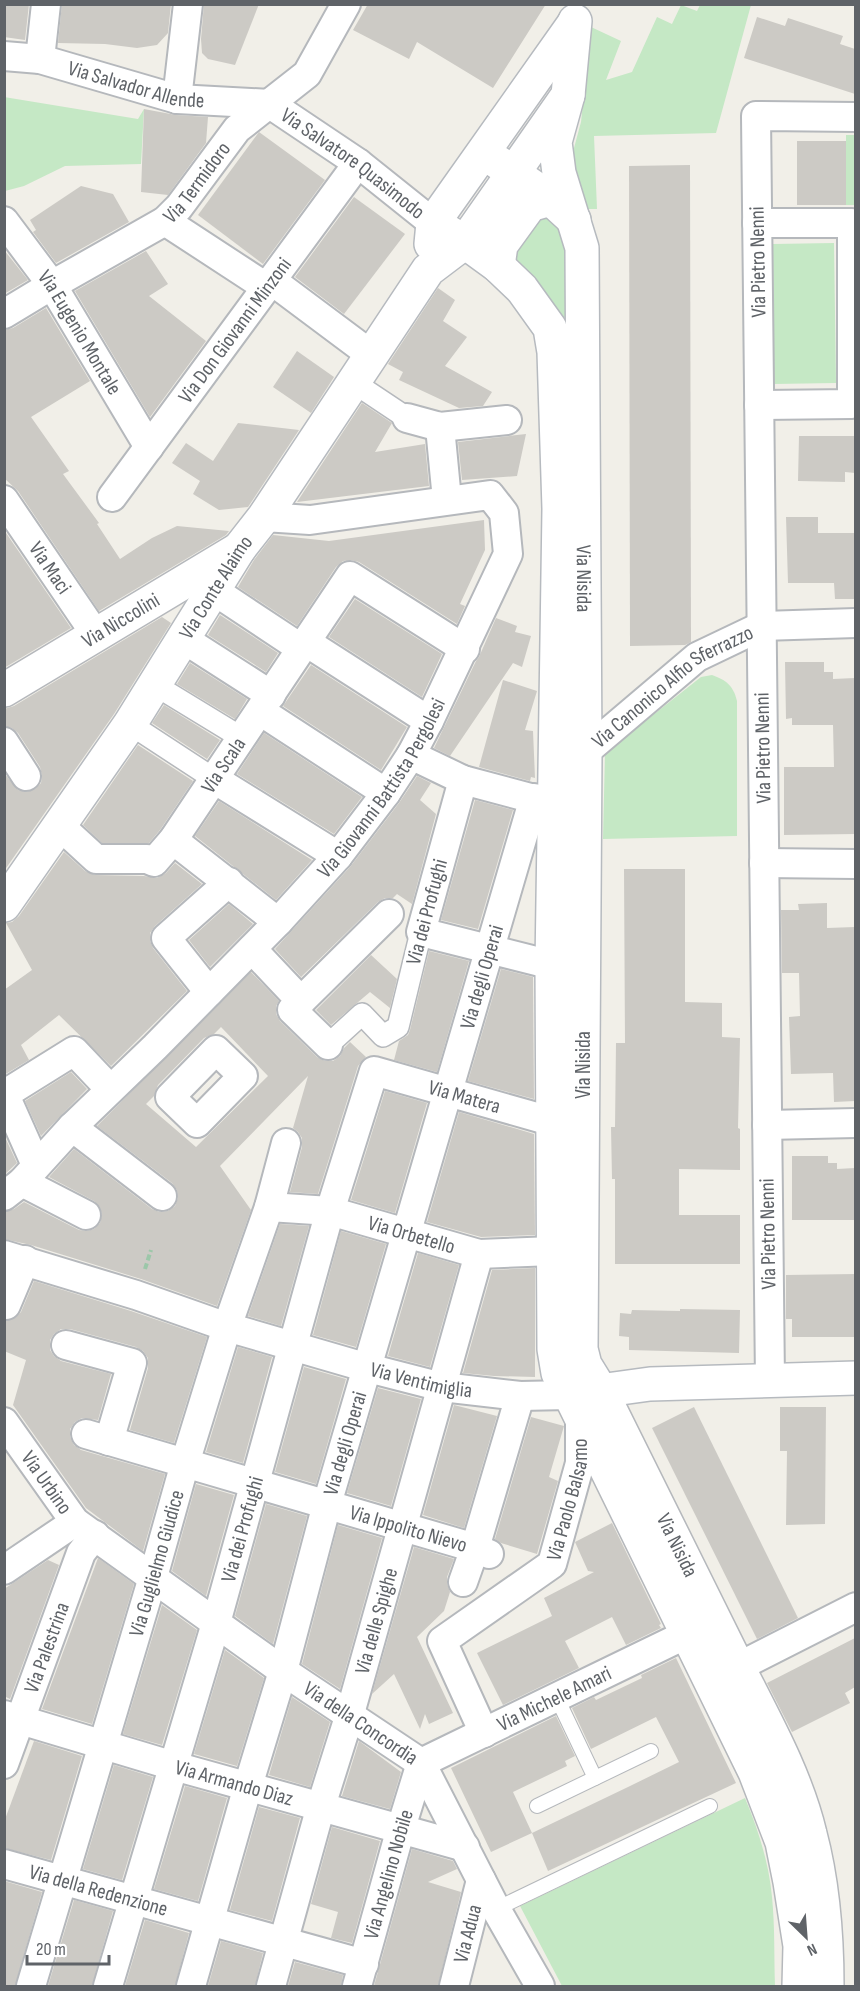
<svg xmlns="http://www.w3.org/2000/svg" width="860" height="1991" viewBox="0 0 860 1991" font-family="'Sofia Sans Condensed',sans-serif">
<style>
.green{fill:#c5e8c5}
.building{fill:#cccac5;fill-rule:evenodd}
.lines{fill:none;stroke-linecap:round;stroke-linejoin:round}
.service-casing{stroke:#b5b8bc;stroke-width:16}
.pedestrian-casing{stroke:#b5b8bc;stroke-width:24}
.minor-casing{stroke:#b5b8bc;stroke-width:32}
.tertiary-casing{stroke:#b5b8bc;stroke-width:36}
.secondary-casing{stroke:#b6babf;stroke-width:36}
.path{stroke:#9cc7a9;stroke-width:4;stroke-dasharray:6 3;stroke-linecap:butt}
.service{stroke:#fff;stroke-width:14}
.pedestrian{stroke:#fff;stroke-width:21}
.minor{stroke:#fff;stroke-width:28}
.tertiary{stroke:#fff;stroke-width:33}
.secondary{stroke:#fff;stroke-width:33}
.labels{text-anchor:middle;dominant-baseline:central;stroke-width:6;stroke-linejoin:round;paint-order:stroke}
.street-label{font-size:21px;fill:#5f6368;stroke:#fff}
</style>
<rect width="100%" height="100%" fill="#f1efe8"/>
<g class="green">
<path d="M681 5 697 11 700 5H751L716 133 594 136 597 209H588L575 181 573 166 574 148 581 122 591 27 621 41 606 80 632 72 657 17 672 24Z"/>
<path d="M4 97 138 119 144 109 141 164 65 166 24 186 5 191Z"/>
<rect x="846" y="135" width="9" height="70"/>
<path d="M539 214 558 222 565 239 568 317 559 318 515 260 511 252Z"/>
<path d="M834 243 836 383 774 384 773 244Z"/>
<path d="M712 675C726 680 733 685 737 701V836L603 839 605 753 701 677Z"/>
<path d="M745 1798C758 1829 769 1863 772 1897 775 1927 774 1957 775 1986H562L520 1906Z"/>
</g>
<g class="building">
<path d="M4 4H29L25 40 4 37Z"/>
<path d="M62 4H171L168 33 157 45 137 48 105 44 58 43Z"/>
<path d="M204 4H259L235 65 208 59 202 53 201 39Z"/>
<path d="M368 4H546L493 88 417 42 409 59 353 30Z"/>
<path d="M757 17 785 26 788 18 843 36 840 44 855 49V94L744 58Z"/>
<path d="M144 109 176 115 208 117 206 143 168 195 141 192Z"/>
<path d="M259 132 325 180 263 264 198 215Z"/>
<rect x="797" y="141" width="49" height="64"/>
<path d="M690 165 691 642 685 645 630 646 629 166Z"/>
<path d="M81 186 113 194 129 222 56 263 33 232 36 230 30 220Z"/>
<path d="M354 197 405 234 344 314 295 277Z"/>
<path d="M4 250 28 280 4 294Z"/>
<path d="M146 251 168 284 149 296 206 341 150 417 75 291Z"/>
<path d="M438 288 455 300 443 321 467 337 445 366 492 392 483 406 459 408 399 380 403 372 388 364Z"/>
<path d="M46 308 90 381 31 417 69 471 63 474 99 523 97 524 120 559 152 538 177 526 229 531 226 535 99 611 18 491 4 478V330L13 328Z"/>
<path d="M297 351 334 377 311 413 273 387Z"/>
<path d="M362 403 392 423 375 452 425 444 429 486 297 502Z"/>
<path d="M238 423 299 430 248 507 219 510 193 494 200 481 172 463 186 443 213 461Z"/>
<path d="M526 434 517 476 462 480 458 442Z"/>
<path d="M799 436H855V473L845 472V482L798 481Z"/>
<path d="M786 517H818V533H855V599H835L834 583H788Z"/>
<path d="M484 520 485 550 460 604 465 606 457 624 359 562 351 560 343 561 336 567 297 626 238 587 254 560 273 535 329 541Z"/>
<path d="M4 530 71 628 4 668Z"/>
<path d="M355 599 442 654 422 697 329 637Z"/>
<path d="M220 615 278 653 266 672 208 635Z"/>
<path d="M162 617 171 623 114 714 4 871V773L18 790 26 792 35 789 41 783 42 776 40 767 18 733 12 728 4 726V709L14 706Z"/>
<path d="M496 618 517 626 515 632 531 636 522 667 513 663 450 756 434 748 476 661 479 657Z"/>
<path d="M785 662H824V672H833V679L855 678V834L784 835V767H834L833 725H792V718L786 719Z"/>
<path d="M190 663 247 699 235 719 177 684Z"/>
<path d="M311 665 407 727 381 770 283 706Z"/>
<path d="M503 680 537 691 525 730 533 731 535 778 531 777 530 781 479 767Z"/>
<path d="M164 705 220 740 207 759 152 723Z"/>
<path d="M264 733 362 797 334 834 237 774Z"/>
<path d="M138 745 193 781 160 830 149 843H102L83 825Z"/>
<path d="M417 776 431 783 420 800 436 814 412 904 397 894 393 898H385L378 902 301 977 275 949 350 867 399 803Z"/>
<path d="M475 800 513 810 478 929 441 920Z"/>
<path d="M219 801 312 860 276 900 195 836Z"/>
<path d="M64 852 85 871 95 875 144 876 157 878 166 873 175 863 202 884 155 926 150 933V941L153 948 187 991 111 1066 59 1015 21 1045 29 1060 4 1075V990L32 970 6 923 12 922 19 916Z"/>
<path d="M624 869H685V1002L722 1003V1037L740 1038 738 1128 740 1129V1170L679 1169V1215H740V1264H615V1179H612L611 1127H615L616 1043H625Z"/>
<path d="M827 903V928L855 927V1101L834 1102 833 1073 791 1074 789 1017 800 1016 799 973H782L781 910H799L798 904Z"/>
<path d="M229 904 253 924 210 967 189 940Z"/>
<path d="M429 951 469 961 437 1072 394 1060 399 1041 408 1035 410 1030Z"/>
<path d="M371 955 397 979 390 1008 370 992 331 1025 316 1010Z"/>
<path d="M501 969 533 977 534 1099 468 1081Z"/>
<path d="M251 972 279 1001 276 1006V1014L280 1021 317 1057 325 1061H333L340 1056 344 1048 350 1042 366 1057 358 1066 318 1194 290 1192 302 1147V1138L298 1132 293 1128 308 1076 220 1166 251 1210 217 1306 141 1279 31 1245 4 1239V1212L14 1209 24 1202 79 1230 87 1231 94 1229 100 1223 102 1214 99 1206 94 1201 49 1177 74 1149 152 1209 159 1212 168 1211 175 1206 178 1198 177 1190 172 1183 97 1126ZM221 1027 268 1076 196 1147 146 1104 154 1096 158 1085 204 1038 214 1034Z"/>
<path d="M71 1072 87 1089 41 1136 25 1101Z"/>
<path d="M385 1091 427 1103 395 1213 351 1200Z"/>
<path d="M459 1112 534 1134 535 1235 481 1237 427 1222Z"/>
<path d="M4 1135 17 1163 4 1175Z"/>
<path d="M792 1156H828V1163H837V1169L855 1168V1220H792Z"/>
<path d="M280 1224 309 1226 281 1326 248 1316Z"/>
<path d="M341 1231 386 1244 356 1347 313 1335Z"/>
<path d="M418 1253 459 1265 430 1367 388 1356Z"/>
<path d="M535 1268V1377L494 1376 463 1373 492 1270Z"/>
<path d="M855 1274V1337H792V1319H786V1275Z"/>
<path d="M34 1281 131 1311 207 1337 174 1443 130 1430 148 1368V1358L143 1351 136 1347 70 1329H61L54 1334 50 1340V1350L54 1356 61 1361 111 1374 98 1420 82 1418 75 1422 70 1429V1437L74 1445 81 1450 165 1474 143 1551 86 1508 13 1405 26 1360 4 1351V1321L15 1318 21 1312Z"/>
<path d="M680 1309 740 1310 739 1353 629 1350V1337L619 1336 620 1313 631 1314 632 1310 680 1311Z"/>
<path d="M238 1347 272 1357 243 1463 206 1452Z"/>
<path d="M304 1367 346 1379 316 1484 275 1472Z"/>
<path d="M378 1388 421 1399 391 1506 347 1493Z"/>
<path d="M454 1405 497 1416 464 1528 423 1515Z"/>
<path d="M694 1407 798 1618 757 1639 652 1428Z"/>
<path d="M780 1407H826L825 1524 786 1525 787 1451H780Z"/>
<path d="M531 1417 564 1426 549 1477 558 1481 537 1554 501 1543 495 1539Z"/>
<path d="M196 1484 234 1495 206 1596 172 1571Z"/>
<path d="M266 1504 307 1516 273 1644 235 1616Z"/>
<path d="M612 1523 661 1624 659 1625 661 1628 626 1645 612 1617 565 1641 579 1668 503 1705 477 1653 552 1616 544 1598 594 1572 588 1571 575 1542Z"/>
<path d="M338 1525 382 1538 340 1689 302 1664Z"/>
<path d="M414 1547 454 1559 447 1577V1584L450 1592 444 1611 417 1637 453 1713 429 1724 425 1714 420 1729 394 1674 372 1694Z"/>
<path d="M98 1558 134 1584 92 1724 42 1709Z"/>
<path d="M48 1560 59 1565 10 1699 4 1696V1589Z"/>
<path d="M162 1605 197 1630 162 1745 123 1734Z"/>
<path d="M855 1638V1687L845 1693 850 1703 792 1732 767 1683Z"/>
<path d="M225 1650 264 1678 237 1766 194 1754Z"/>
<path d="M676 1658 736 1783 548 1871 532 1833 491 1852 451 1768 556 1716 575 1756 565 1761 567 1766 513 1792 532 1833 628 1787 679 1762 656 1717 591 1749 572 1708 594 1697 596 1700 642 1678 641 1675Z"/>
<path d="M292 1697 330 1722 310 1787 269 1775Z"/>
<path d="M34 1741 82 1756 51 1860 4 1848V1822Z"/>
<path d="M359 1741 401 1772 390 1809 342 1796Z"/>
<path d="M114 1765 153 1777 122 1880 83 1869Z"/>
<path d="M185 1786 227 1798 198 1901 154 1889Z"/>
<path d="M259 1807 300 1818 272 1921 230 1910Z"/>
<path d="M332 1827 380 1841 352 1943 331 1938 338 1912 311 1904Z"/>
<path d="M412 1849 453 1861 457 1869 428 1882 461 1892 438 1986H374Z"/>
<path d="M4 1881 42 1892 15 1986H4Z"/>
<path d="M74 1900 113 1911 92 1986H48Z"/>
<path d="M145 1920 189 1933 175 1986H125Z"/>
<path d="M221 1941 263 1953 255 1986H208Z"/>
<path d="M295 1962 343 1975 341 1986H288Z"/>
</g>
<g class="lines">
<g class="service-casing">
<g id="service">
<path d="M557 1698 595 1778"/>
<path d="M537 1806 651 1751"/>
<path d="M496 1909 710 1806"/>
</g>
</g>
<g class="pedestrian-casing">
<g id="pedestrian">
<path d="M353 382 407 418"/>
<path d="M155 685 242 738"/>
<path d="M130 724 214 779"/>
<path d="M328 1045 362 1014 383 1036 398 1027 421 932"/>
</g>
</g>
<g class="minor-casing">
<g id="minor">
<path id="s1" d="M4 56 40 59 177 99 270 104 358 163 433 223"/>
<path d="M40 59 46 4"/>
<path d="M177 99 188 4"/>
<path id="s2" d="M4 221 52 285 149 447"/>
<path d="M165 221 266 287"/>
<path d="M757 223H852V404L759 405"/>
<path d="M271 280 370 354"/>
<path id="s3" d="M4 314 52 285 165 221 179 207 237 129 307 74 346 4"/>
<path d="M407 418 440 427 507 420"/>
<path d="M440 427 447 500"/>
<path id="s4" d="M112 497 358 163"/>
<path id="s5" d="M4 500 96 635"/>
<path d="M213 590 302 649"/>
<path d="M182 638 271 695"/>
<path d="M306 642 429 721"/>
<path d="M260 711 386 793"/>
<path d="M4 742 26 776"/>
<path id="s6" d="M585 752 697 657 762 626 856 623"/>
<path d="M411 755 463 780 553 804"/>
<path d="M214 779 338 856"/>
<path d="M463 780 421 932 552 965"/>
<path id="s7" d="M59 825 96 859H147L154 862 173 840 350 576 465 649"/>
<path d="M173 840 278 922"/>
<path d="M764 863 856 864"/>
<path d="M252 949 301 1001 292 1010 328 1045"/>
<path d="M209 992 166 938 229 882"/>
<path d="M301 1001 389 914"/>
<path d="M216 1050 243 1076 197 1123 170 1097Z"/>
<path d="M4 1093 36 1165"/>
<path d="M5 1094 74 1051 110 1089"/>
<path d="M767 1125 856 1123"/>
<path d="M72 1127 162 1196"/>
<path d="M22 1182 86 1215"/>
<path id="s8" d="M4 1196 22 1182 72 1127 155 1047 278 922 338 856 386 793 411 755 429 721 508 554 504 513 490 495 310 520 264 517"/>
<path id="s9" d="M269 1207 330 1211 479 1254 553 1251"/>
<path id="s10" d="M4 1255 136 1295 227 1327 368 1368 442 1387 520 1396 570 1395"/>
<path d="M6 1305 25 1260"/>
<path d="M66 1345 132 1363 109 1441"/>
<path d="M770 1381 756 116 856 117"/>
<path id="s11" d="M4 1422 75 1522 283 1671 421 1763 496 1909 540 1986"/>
<path id="s12" d="M86 1434 475 1548 520 1396"/>
<path d="M4 1570 75 1522"/>
<path d="M463 1582 475 1548 489 1554"/>
<path d="M738 1667 856 1607"/>
<path id="s13" d="M4 1715 174 1766 465 1847"/>
<path id="s14" d="M484 1733 442 1641 552 1564 580 1463V1417"/>
<path id="s15" d="M4 1764 81 1553 95 1535"/>
<path id="s16" d="M4 1864 364 1964"/>
<path id="s17" d="M31 1986 153 1577 185 1463 227 1327 269 1207 286 1143"/>
<path id="s18" d="M108 1986 216 1623 330 1211 374 1071 554 1122"/>
<path id="s19" d="M191 1986 248 1786 283 1671 327 1504 534 798"/>
<path id="s20" d="M271 1986 321 1806 349 1717 479 1254"/>
<path id="s21" d="M357 1986 401 1828 421 1763 687 1634"/>
<path id="s22" d="M454 1986 481 1880"/>
</g>
</g>
<g class="tertiary-casing">
<g id="tertiary">
<path id="s23" d="M4 690 239 549"/>
<path id="s24" d="M601 1391C645 1479 688 1567 732 1655 760 1712 795 1771 810 1834 823 1883 827 1935 827 1986"/>
<path d="M570 1395 755 1772 782 1842 790 1882 800 1946 799 1986"/>
</g>
</g>
<g class="secondary-casing">
<g id="secondary">
<path id="s25" d="M568 95 555 142 559 173 582 248 585 752 581 1349 585 1365 601 1391"/>
<path d="M496 161 551 199 574 220"/>
<path d="M433 223 465 242 498 266 522 289 550 328 554 352 559 509 552 965 554 1349 558 1373 570 1395 650 1384 856 1378"/>
<path d="M431 244 433 223 573 25"/>
<path d="M498 266 501 245 530 205 551 199"/>
<path id="s26" d="M4 905 130 724 239 549 264 517 428 270 465 242 568 95 575 21"/>
</g>
</g>
<path class="path" d="M145 1269 151 1250"/>
<use href="#service" class="service"/>
<use href="#pedestrian" class="pedestrian"/>
<use href="#minor" class="minor"/>
<use href="#tertiary" class="tertiary"/>
<use href="#secondary" class="secondary"/>
</g>
<g class="labels">
<g class="street-label">
<text stroke="none"><textPath href="#s1" startOffset="136">Via Salvador Allende</textPath></text>
<text stroke="none"><textPath href="#s1" startOffset="374">Via Salvatore Quasimodo</textPath></text>
<text stroke="none"><textPath href="#s3" startOffset="236">Via Termidoro</textPath></text>
<text transform="translate(758 262) rotate(-91)">Via Pietro Nenni</text>
<text stroke="none"><textPath href="#s4" startOffset="207">Via Don Giovanni Minzoni</textPath></text>
<text stroke="none"><textPath href="#s2" startOffset="135">Via Eugenio Montale</textPath></text>
<text stroke="none"><textPath href="#s5" startOffset="82">Via Maci</textPath></text>
<text stroke="none"><textPath href="#s25" startOffset="489">Via Nisida</textPath></text>
<text stroke="none"><textPath href="#s26" startOffset="382">Via Conte Alaimo</textPath></text>
<text stroke="none"><textPath href="#s23" startOffset="136">Via Niccolini</textPath></text>
<text stroke="none"><textPath href="#s6" startOffset="110">Via Canonico Alfio Sferrazzo</textPath></text>
<text transform="translate(763 748) rotate(-91)">Via Pietro Nenni</text>
<text stroke="none"><textPath href="#s7" startOffset="228">Via Scala</textPath></text>
<text stroke="none"><textPath href="#s8" startOffset="558">Via Giovanni Battista Pergolesi</textPath></text>
<text transform="translate(427 912) rotate(-75)">Via dei Profughi</text>
<text stroke="none"><textPath href="#s19" startOffset="1050">Via degli Operai</textPath></text>
<text transform="translate(583 1065) rotate(-90)">Via Nisida</text>
<text stroke="none"><textPath href="#s18" startOffset="1047">Via Matera</textPath></text>
<text stroke="none"><textPath href="#s9" startOffset="146">Via Orbetello</textPath></text>
<text transform="translate(768 1234) rotate(-91)">Via Pietro Nenni</text>
<text stroke="none"><textPath href="#s10" startOffset="436">Via Ventimiglia</textPath></text>
<text stroke="none"><textPath href="#s19" startOffset="564">Via degli Operai</textPath></text>
<text stroke="none"><textPath href="#s11" startOffset="74">Via Urbino</textPath></text>
<text stroke="none"><textPath href="#s14" startOffset="302">Via Paolo Balsamo</textPath></text>
<text stroke="none"><textPath href="#s12" startOffset="336">Via Ippolito Nievo</textPath></text>
<text stroke="none"><textPath href="#s18" startOffset="476">Via dei Profughi</textPath></text>
<text stroke="none"><textPath href="#s24" startOffset="172">Via Nisida</textPath></text>
<text stroke="none"><textPath href="#s17" startOffset="441">Via Guglielmo Giudice</textPath></text>
<text stroke="none"><textPath href="#s20" startOffset="380">Via delle Spighe</textPath></text>
<text stroke="none"><textPath href="#s15" startOffset="124">Via Palestrina</textPath></text>
<text stroke="none"><textPath href="#s21" startOffset="380">Via Michele Amari</textPath></text>
<text stroke="none"><textPath href="#s11" startOffset="472">Via della Concordia</textPath></text>
<text stroke="none"><textPath href="#s13" startOffset="240">Via Armando Diaz</textPath></text>
<text stroke="none"><textPath href="#s21" startOffset="116">Via Angelino Nobile</textPath></text>
<text stroke="none"><textPath href="#s16" startOffset="98">Via della Redenzione</textPath></text>
<text stroke="none"><textPath href="#s22" startOffset="54">Via Adua</textPath></text>
</g>
</g>
<rect width="860" height="1991" fill="none" stroke="#5f6368" stroke-width="12"/>
<g transform="translate(806 1937) rotate(155)" stroke="#ffffff" stroke-width="4.5" paint-order="stroke">
<path d="M0-4.5L10 22L0 15L-10 22Z" fill="#5f6368"/>
<text y="-9" font-size="16" font-weight="bold" text-anchor="middle" fill="#5f6368">N</text>
</g>
<path d="M27 1955v9h82v-9" fill="none" stroke="#5f6368" stroke-width="3"/>
<text x="36" y="1955" font-size="18" fill="#5f6368" stroke="#ffffff" stroke-width="4.5" paint-order="stroke">20 m</text>
</svg>
